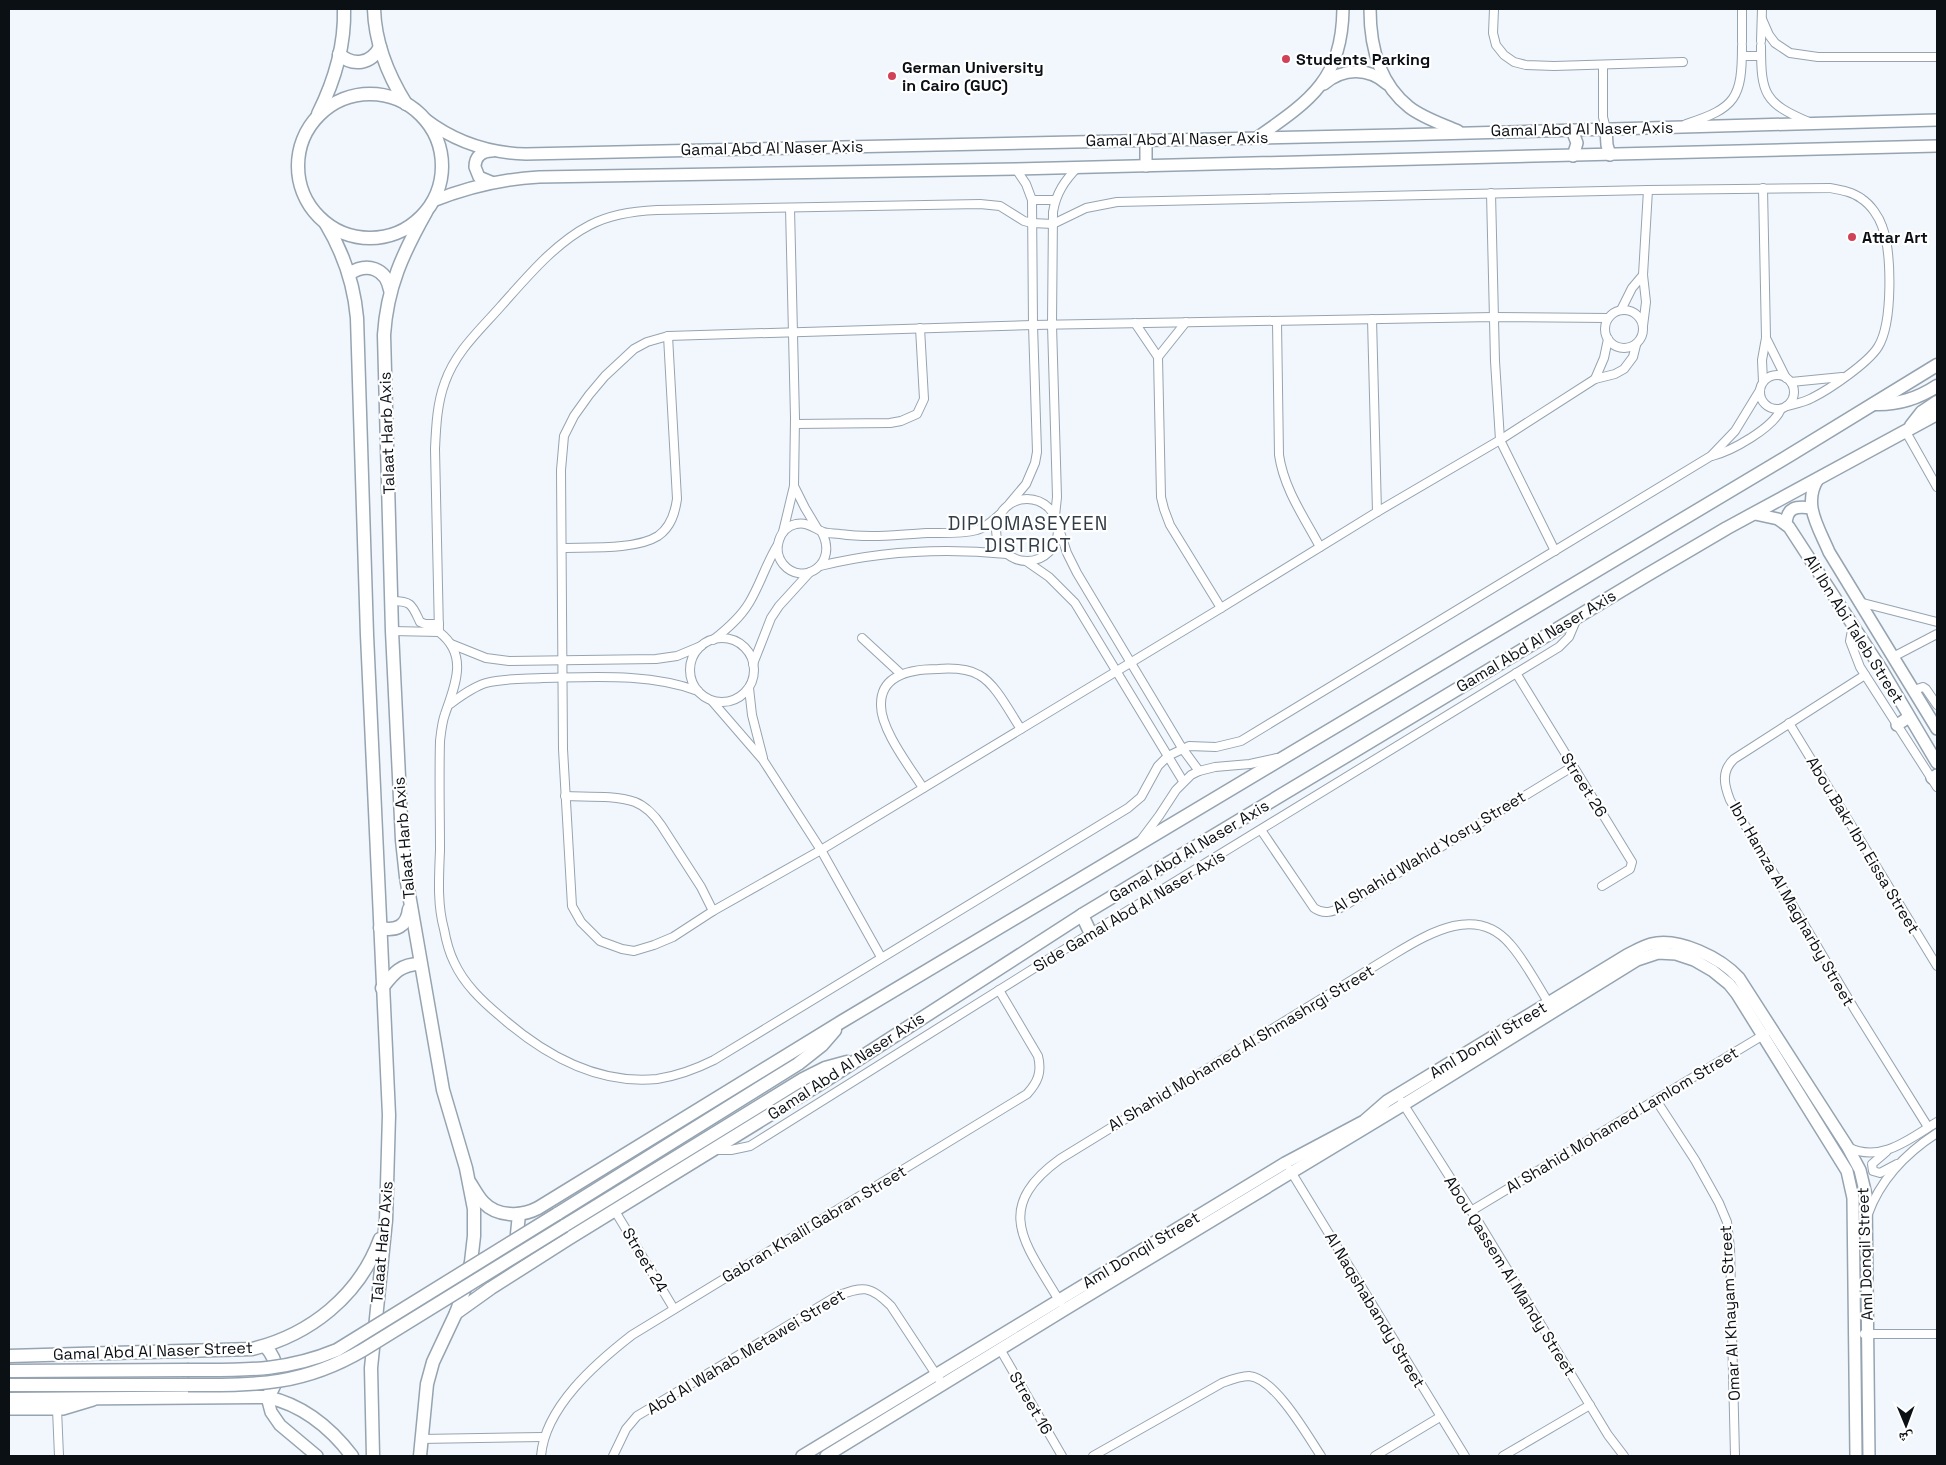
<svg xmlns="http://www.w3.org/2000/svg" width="1946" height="1465" viewBox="0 0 1946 1465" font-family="'Space Grotesk','Noto Naskh Arabic',sans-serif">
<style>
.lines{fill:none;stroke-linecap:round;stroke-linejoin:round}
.street-casing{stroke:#96a4b1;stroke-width:10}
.secondary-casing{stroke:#96a4b1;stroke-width:14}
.primary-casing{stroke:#96a4b1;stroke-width:15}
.street{stroke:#fff;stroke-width:8}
.secondary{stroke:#fff;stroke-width:11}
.primary{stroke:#fff;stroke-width:12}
.primary-bridge-casing{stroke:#96a4b1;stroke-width:15;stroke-linecap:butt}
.primary-bridge{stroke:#fff;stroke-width:12}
.poi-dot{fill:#d14158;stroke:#fff;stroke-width:2}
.labels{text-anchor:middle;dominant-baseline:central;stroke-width:4.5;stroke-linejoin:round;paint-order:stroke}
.poi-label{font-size:16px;font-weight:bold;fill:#0b1015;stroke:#fff;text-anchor:start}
.street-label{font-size:16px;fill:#0b1015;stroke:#fff}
.quarter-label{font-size:19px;letter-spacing:1px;fill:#323d48;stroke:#fff}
</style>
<rect width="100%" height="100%" fill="#f1f7fc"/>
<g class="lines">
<g class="street-casing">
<g id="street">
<path d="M1494 9 1493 33 1496 45 1504 55 1514 62 1526 65 1554 66 1683 62"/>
<path d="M1742 9V42"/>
<path d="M1762 19 1769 35 1775 43 1790 53 1818 57H1937"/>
<path d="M1761 41 1762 9"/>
<path d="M1761 46C1761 94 1764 103 1809 122"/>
<path d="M1742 56H1761"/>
<path d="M1603 65V117L1606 129"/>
<path d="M1686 124C1736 108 1742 98 1742 46"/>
<path d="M1763 188 1766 338 1762 360 1763 382"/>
<path d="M1491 193 1495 361 1500 440 1555 551"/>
<path d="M1032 200H1055"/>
<circle cx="1624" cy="329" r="19"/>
<path d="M1621 310 1632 288 1643 275"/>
<path d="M1608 318 1494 317 1033 325 668 336 647 342 634 349 605 376 589 395 574 416 564 436 561 470 563 749 572 906 581 922 600 941 622 949 634 951 654 945 673 937 713 911 821 850 1221 608 1377 512 1500 440 1595 379 1615 374 1624 369 1633 357 1636 345"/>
<path d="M1372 319 1377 512"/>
<path d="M1186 322 1158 357 1161 497 1164 509 1170 525 1221 608"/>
<path d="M1277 322 1279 455C1284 489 1304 517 1320 547"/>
<path d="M1135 323 1158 357"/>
<path d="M1643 326 1646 302 1643 275 1648 190"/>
<path d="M1766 338 1786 378"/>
<circle cx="1777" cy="392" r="17"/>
<path d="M1595 379 1604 358 1608 339"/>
<path d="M1791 382 1842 377"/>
<path d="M795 424 890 423 901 421 917 414 924 399 920 328"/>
<path d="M1906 432 1937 487"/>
<path d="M1712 456C1732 451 1773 428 1781 409"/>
<path d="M794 486 805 508 817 528"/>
<circle cx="1027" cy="530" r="31"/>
<path d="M1010 503 1026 484 1035 463 1037 452 1033 325 1032 200 1026 184 1016 169"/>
<path d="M1055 516 1057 497 1052 325 1053 212C1056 193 1065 180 1078 167"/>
<path d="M1058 526 1067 553 1077 573 1182 748 1199 771"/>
<path d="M821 531C840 563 803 588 783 564 772 550 779 528 796 524 807 522 812 527 821 531 826 534 834 533 840 534 868 538 898 535 927 533 943 533 961 534 977 530 986 527 992 521 999 515"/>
<path d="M783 532 794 486 795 418 790 208"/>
<path d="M562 548C588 547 636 550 658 536 671 527 675 513 677 499L668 336"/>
<path d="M1026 561 1049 577 1075 603 1183 781"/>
<path d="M820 566C881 551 945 548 1007 554"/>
<path d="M392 601C412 601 412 605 420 622L425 624H439"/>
<path d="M1859 602 1937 622"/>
<path d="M1853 625 1850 641 1860 667 1937 787"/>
<path d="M392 631 439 632C469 655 455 685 445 714 442 722 441 732 440 741 439 777 440 814 440 850 439 876 437 904 444 929 446 940 449 952 454 962 464 984 482 1001 500 1016 543 1054 597 1085 657 1079 677 1076 696 1069 714 1060L1128 808 1141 797 1158 766 1168 756 1189 746 1216 747 1241 741 1711 456 1735 431 1760 390"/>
<path d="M439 632 435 449C436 427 437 403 445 382 456 351 480 330 501 306 527 277 555 243 590 225 611 214 634 211 657 210L980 204 1000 206 1024 221 1032 223 1053 224 1086 208 1117 202 1648 190 1830 188C1841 190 1853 192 1862 199 1871 205 1879 217 1882 226 1892 252 1893 323 1878 347 1868 363 1830 389 1812 398 1805 402 1795 404 1787 406"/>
<path d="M862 638 901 674"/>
<circle cx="722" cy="670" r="32"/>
<path d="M713 640C727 629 740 618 749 603 760 585 766 564 777 546"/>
<path d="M451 644 486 658 509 661 656 659 677 656 701 646"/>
<path d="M1893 657 1937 634"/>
<path d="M753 664 771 618 779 606 810 572"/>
<path d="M1516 673 1632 862 1630 869 1602 886"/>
<path d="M1865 675 1734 759C1721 771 1724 785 1730 800L1855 1010 1928 1127"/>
<path d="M749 688 752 715 763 758"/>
<path d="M1914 690 1923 687 1926 689 1937 705"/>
<path d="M712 701 763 760 821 850 881 957"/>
<path d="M450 704C461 696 473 687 486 683 504 678 524 679 543 678 594 677 650 673 698 691"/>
<path d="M1789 723 1937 966"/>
<path d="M923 788C910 767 880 729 881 704 881 673 915 669 938 669 952 668 967 668 979 675 996 684 1010 713 1021 729"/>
<path d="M565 796C587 797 614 795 635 802 645 806 655 816 661 825L701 887 713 911"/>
<path d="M1261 830 1314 908C1324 915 1333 912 1344 906L1572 767"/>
<path d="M1141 840 1159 816 1176 790 1191 775 1199 771 1215 767 1250 764 1277 758"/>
<path d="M1656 1100 1695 1160 1719 1203 1727 1222 1730 1248 1735 1456"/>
<path d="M1402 1102 1479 1223 1608 1435 1624 1456"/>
<path d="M1848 1147C1880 1164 1911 1138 1937 1122"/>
<path d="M715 1150H731L750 1146 1052 957 1559 647 1569 637 1577 618"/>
<path d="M1886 1152 1872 1164 1873 1171 1880 1173 1897 1164"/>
<path d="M1290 1170 1465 1456"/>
<path d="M615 1211 674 1309"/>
<path d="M1471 1211 1765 1034"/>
<path d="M1868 1214C1881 1178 1906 1153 1937 1133"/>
<path d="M1060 1302C1026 1244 991 1209 1060 1159L1396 953C1431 932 1477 905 1510 944 1526 962 1537 985 1550 1005"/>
<path d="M1864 1334H1937"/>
<path d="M1000 1349 1062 1456"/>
<path d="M57 1409 59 1456"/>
<path d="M420 1439 544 1437"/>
<path d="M541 1456C545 1407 596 1363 632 1335L1027 1094C1038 1082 1042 1072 1038 1056L999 990"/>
<path d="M613 1456 626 1429 637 1416 837 1296C863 1286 870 1285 891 1306L943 1385"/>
<path d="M1093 1456 1222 1383C1230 1380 1240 1376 1249 1376 1275 1378 1307 1435 1321 1456"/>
<path d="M1375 1456 1440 1417"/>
<path d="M1503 1456 1590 1405"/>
</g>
</g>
<g class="secondary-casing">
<g id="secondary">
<path d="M1370 9C1370 46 1379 83 1409 107 1423 118 1442 124 1458 131"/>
<path d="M1324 84C1343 68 1368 67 1387 84"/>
<path d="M425 119C455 142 488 153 526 154L1396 135 1937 120"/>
<path d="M1606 129 1607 145 1610 155"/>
<path d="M1572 130 1577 143 1573 156"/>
<path d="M1258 137C1311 100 1342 79 1343 9"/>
<path d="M1146 140V166"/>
<path d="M491 182 479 177 475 167C475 156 482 151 492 151"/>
<path d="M433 201C468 187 502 179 539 177L1016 169 1937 146"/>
<path d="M1818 479C1802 504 1819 528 1829 552L1937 729"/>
<path d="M1755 514 1778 519 1789 527 1882 670 1937 763"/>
<path d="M1786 524C1787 507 1796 506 1811 508"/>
<path d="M1897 725 1909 717"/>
<path d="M1932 778 1937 775"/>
<path d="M267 1397 271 1412 280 1425 317 1456"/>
<path d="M9 1409H63L93 1400"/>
<path d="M802 1456 1285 1163 1364 1121 1387 1101 1627 955C1635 951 1643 946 1651 944 1679 937 1721 958 1739 978L1847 1146 1860 1170 1866 1195 1869 1456"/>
<path d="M826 1456 1064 1310 1403 1105 1637 960 1658 953 1676 954 1694 960 1713 971 1729 984 1737 994 1847 1171 1853 1198 1856 1456"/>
</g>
</g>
<g class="primary-casing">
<g id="primary">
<path d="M374 9C375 43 388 75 406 104"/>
<path d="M339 54C353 67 371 64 380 47"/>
<circle cx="370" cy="166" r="72"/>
<path d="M318 114C334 82 345 45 344 9"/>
<path d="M326 224C344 254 354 284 357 318L367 635 389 1115 386 1220 371 1368 373 1456"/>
<path d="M349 274C367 262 386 268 390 290"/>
<path d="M1874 404C1898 405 1917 399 1937 386"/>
<path d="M1911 426 1922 412 1937 402"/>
<path d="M1082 915 1091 934"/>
<path d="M380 928C396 931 407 927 409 909"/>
<path d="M382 988C393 974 400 964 420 964"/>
<path d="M470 1183C474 1189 478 1197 483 1202 497 1217 521 1217 538 1208L841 1022 1790 455 1937 365"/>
<path d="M519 1214 517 1234 523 1248"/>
<path d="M557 1214 798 1064 822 1045 835 1030"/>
<path d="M564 1226 803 1079 825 1068 847 1062"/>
<path d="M456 1313 491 1288 568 1239 823 1082 1082 915 1647 575 1727 528 1937 414"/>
<path d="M265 1346C279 1361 281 1381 267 1397"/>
<path d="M9 1356 252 1349C310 1335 359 1296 380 1239"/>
<path d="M9 1371 187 1370"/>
<path d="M9 1385H188"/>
<path d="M9 1399 267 1397C303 1405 330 1427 352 1456"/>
<path d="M420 1456 427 1384 433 1362 456 1313 465 1288 471 1262 474 1236V1209L466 1168 443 1090 406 877 402 840 392 631 384 335C387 287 403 253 426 212"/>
</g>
</g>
<use href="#street" class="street"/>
<use href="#secondary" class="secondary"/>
<use href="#primary" class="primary"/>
<g class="primary-bridge-casing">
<g id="primary-bridge">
<path d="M187 1370C244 1370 284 1372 337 1350L557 1214"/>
<path d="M188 1385C255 1385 302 1386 363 1350L564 1226"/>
</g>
</g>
<use href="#primary-bridge" class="primary-bridge"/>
</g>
<g class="poi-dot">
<circle cx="1286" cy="59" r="5"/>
<circle cx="892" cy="76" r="5"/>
<circle cx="1852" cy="237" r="5"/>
</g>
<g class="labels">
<g class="poi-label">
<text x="1296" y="59">Students Parking</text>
<text x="902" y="67">German University<tspan x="902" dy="18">in Cairo (GUC)</tspan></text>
<text x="1862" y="237">Attar Art</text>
</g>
<g class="street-label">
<text transform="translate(1582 129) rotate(-1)">Gamal Abd Al Naser Axis</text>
<text transform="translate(1177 139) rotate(-1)">Gamal Abd Al Naser Axis</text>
<text transform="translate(772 148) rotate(-1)">Gamal Abd Al Naser Axis</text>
<text transform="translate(387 433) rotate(-92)">Talaat Harb Axis</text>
<text transform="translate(1854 629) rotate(58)">Ali Ibn Abi Taleb Street</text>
<text transform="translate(1536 641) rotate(-31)">Gamal Abd Al Naser Axis</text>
<text transform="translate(1584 785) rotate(58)">Street 26</text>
<text transform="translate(404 838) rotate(-95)">Talaat Harb Axis</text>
<text transform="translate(1863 845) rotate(59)">Abou Bakr Ibn Eissa Street</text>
<text transform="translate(1189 851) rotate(-31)">Gamal Abd Al Naser Axis</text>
<text transform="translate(1429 852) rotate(-31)">Al Shahid Wahid Yosry Street</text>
<text transform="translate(1792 904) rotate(60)">Ibn Hamza Al Magharby Street</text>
<text transform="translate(1129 911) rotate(-31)">Side Gamal Abd Al Naser Axis</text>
<text transform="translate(1488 1040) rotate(-31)">Aml Donqil Street</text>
<text transform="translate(1241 1048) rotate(-31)">Al Shahid Mohamed Al Shmashrgi Street</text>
<text transform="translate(846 1066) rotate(-33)">Gamal Abd Al Naser Axis</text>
<text transform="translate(1622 1120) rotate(-31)">Al Shahid Mohamed Lamlom Street</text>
<text transform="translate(814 1224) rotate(-31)">Gabran Khalil Gabran Street</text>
<text transform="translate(382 1242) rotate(-85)">Talaat Harb Axis</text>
<text transform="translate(1141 1250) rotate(-31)">Aml Donqil Street</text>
<text transform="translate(1865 1254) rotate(-92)">Aml Donqil Street</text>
<text transform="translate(645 1260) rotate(59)">Street 24</text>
<text transform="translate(1510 1276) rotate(58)">Abou Qassem Al Mahdy Street</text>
<text transform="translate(1375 1310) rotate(59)">Al Naqshabandy Street</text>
<text transform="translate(1730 1313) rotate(-93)">Omar Al Khayam Street</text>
<text transform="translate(153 1351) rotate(-2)">Gamal Abd Al Naser Street</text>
<text transform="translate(746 1352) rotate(-31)">Abd Al Wahab Metawei Street</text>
<text transform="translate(1031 1403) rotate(60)">Street 16</text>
</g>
<g class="quarter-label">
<text x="1028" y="523">DIPLOMASEYEEN<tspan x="1028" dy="22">DISTRICT</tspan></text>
</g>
</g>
<rect width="1946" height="1465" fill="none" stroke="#0b1015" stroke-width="20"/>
<g transform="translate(1906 1425) rotate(179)" stroke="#ffffff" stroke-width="4" paint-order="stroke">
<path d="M0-4L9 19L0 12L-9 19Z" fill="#0b1015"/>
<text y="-8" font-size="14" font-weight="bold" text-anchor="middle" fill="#0b1015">ش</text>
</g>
</svg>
